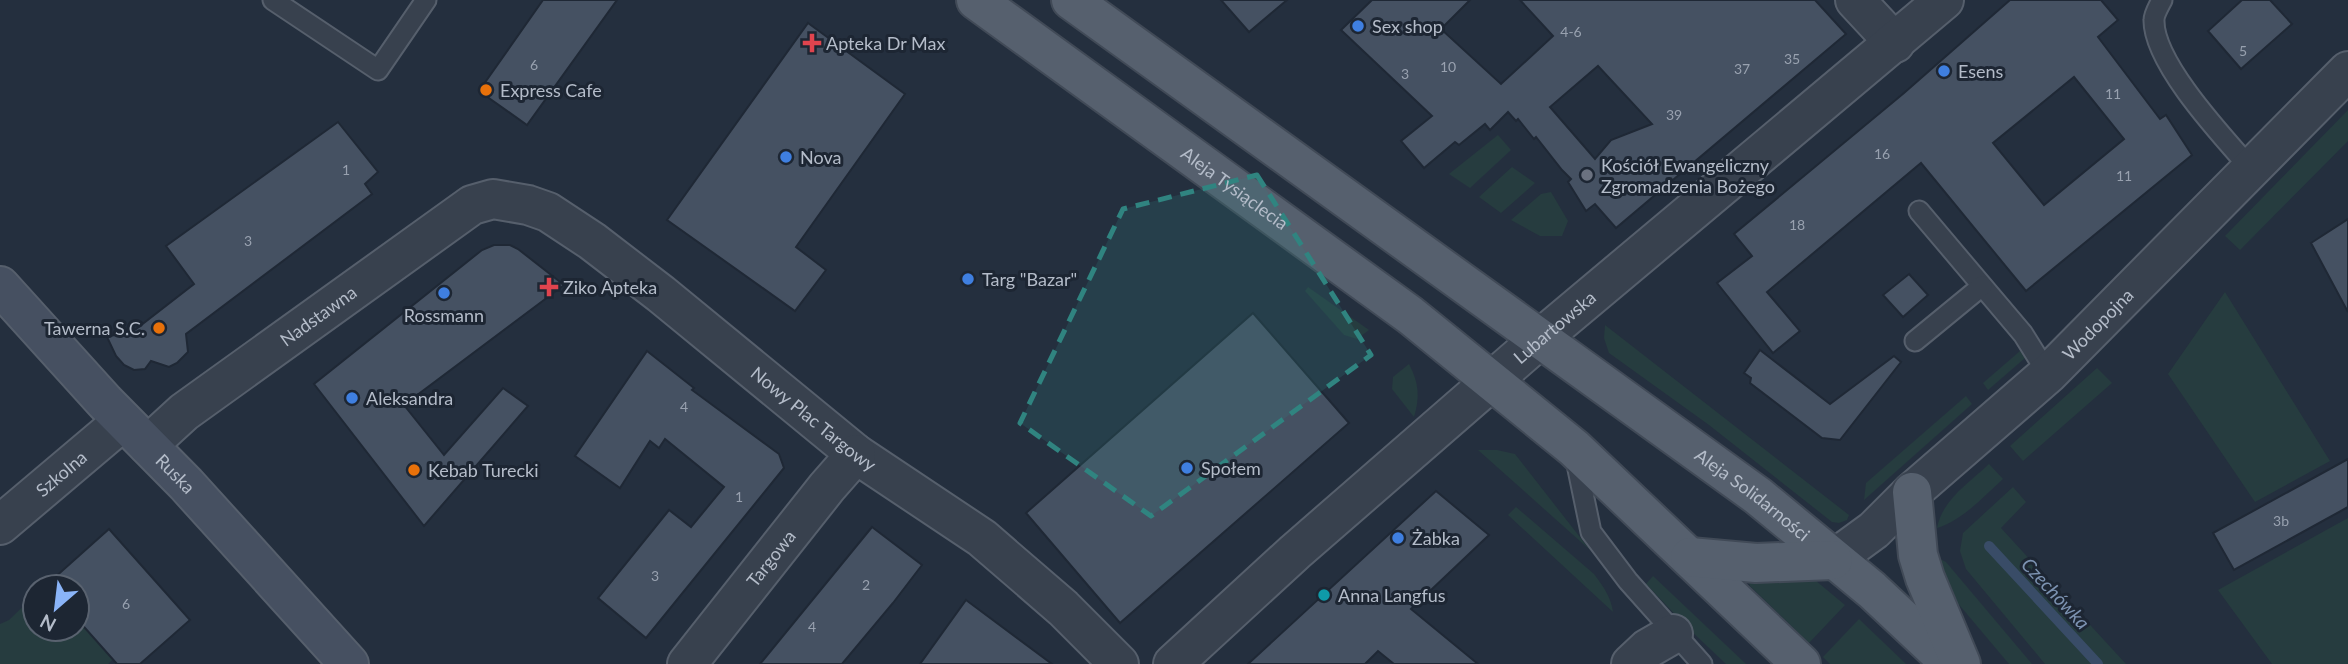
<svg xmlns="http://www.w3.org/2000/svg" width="2348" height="664" viewBox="0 0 2348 664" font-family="Lato,sans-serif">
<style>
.green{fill:#263c3f}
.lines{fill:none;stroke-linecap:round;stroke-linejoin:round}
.stream{stroke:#394c67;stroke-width:10}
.building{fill:#455162;stroke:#1f2835;stroke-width:2;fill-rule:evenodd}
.lane-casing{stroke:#565f6c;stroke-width:23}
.street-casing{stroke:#565f6c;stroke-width:42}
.secondary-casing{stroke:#565f6c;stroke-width:42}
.primary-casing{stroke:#414a57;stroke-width:42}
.lane{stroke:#38414e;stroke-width:19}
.street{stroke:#38414e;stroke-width:38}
.secondary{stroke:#465061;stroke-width:38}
.primary{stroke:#56606e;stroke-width:38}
.marked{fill:#308480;fill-opacity:0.2;stroke:#308480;stroke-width:5;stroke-dasharray:14 9;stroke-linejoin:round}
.shop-dot{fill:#3f7fe0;stroke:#1d2633;stroke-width:2.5}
.health-dot{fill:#e0444e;stroke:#1d2633;stroke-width:2.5}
.food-dot{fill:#e8710a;stroke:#1d2633;stroke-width:2.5}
.worship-dot{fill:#6b7280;stroke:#1d2633;stroke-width:2.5}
.culture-dot{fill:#0f9aa8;stroke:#1d2633;stroke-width:2.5}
.labels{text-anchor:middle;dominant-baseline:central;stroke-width:6;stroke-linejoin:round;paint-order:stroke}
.number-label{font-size:14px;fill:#98a1af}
.poi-label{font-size:18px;fill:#b4bcc9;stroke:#1d2633;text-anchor:start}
.street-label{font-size:18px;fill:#b4bcc9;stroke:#1d2633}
.water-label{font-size:19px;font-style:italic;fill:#7c92b1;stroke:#1d2633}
</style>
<rect width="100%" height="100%" fill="#242f3e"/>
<g class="green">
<path d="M2348 110V141L2240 250 2225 236Z"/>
<path d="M1498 135 1511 150 1470 188 1449 174Z"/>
<path d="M1512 167 1535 183 1501 213 1479 197Z"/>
<path d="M1551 192 1568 221 1562 236H1540L1511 220 1541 194Z"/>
<path d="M1308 287 1369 330 1357 339 1344 335 1305 291Z"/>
<path d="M2225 292 2330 461 2255 502 2168 374Z"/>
<path d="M1605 325 1849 515 1847 520 1839 523 1832 522 1709 425 1609 353 1604 338Z"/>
<path d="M2020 351 2025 358 1988 390 1983 383Z"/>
<path d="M1409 364C1419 383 1420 397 1414 417L1392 389 1393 377Z"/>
<path d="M2097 368 2112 383 2023 461 2010 446Z"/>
<path d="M1966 396 1972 404 1864 500 1866 483Z"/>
<path d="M1478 450H1497L1515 454 1590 550Z"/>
<path d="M1989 464 2003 479C1983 497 1963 520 1937 528 1942 500 1969 483 1989 464Z"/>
<path d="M2013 487 2026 502 2001 528 2126 664H2045L1966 569 1960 551 1963 533Z"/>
<path d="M1516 507 1594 574C1603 586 1611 597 1613 612L1508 515Z"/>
<path d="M2348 518V664H2272L2218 590Z"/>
<path d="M1942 560 1946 562 2032 664H2009L1956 601 1946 586 1937 561Z"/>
<path d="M1653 576 1746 664H1726L1687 627 1646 584Z"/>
<path d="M1815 580 1845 605 1809 643 1750 586 1749 581 1791 582Z"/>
<path d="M35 595V629H77V619L113 659 108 664H0V624L9 620Z"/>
<path d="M1859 619 1906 664H1830L1823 657Z"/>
</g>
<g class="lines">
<path class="stream" d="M1989 546 2098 664"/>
</g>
<g class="building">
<path d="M543 0H617L527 125 479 91Z"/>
<path d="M1221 0H1287L1249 32Z"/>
<path d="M1372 0H1470L1441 29 1501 84 1553 36 1520 0H1815L1846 34 1616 228 1595 204 1586 211 1568 182 1571 179 1562 170 1536 137 1534 139 1518 119 1516 121 1508 112 1490 130 1485 124 1459 145 1455 142 1424 168 1401 141 1432 116 1341 30ZM1598 66 1652 124 1611 140 1595 159 1550 107Z"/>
<path d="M2010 0H2101L2118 20 2098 37 2160 119 2166 115 2192 155 2026 291 1921 163 1767 292 1800 331 1773 353 1717 283 1752 256 1734 234 1904 93ZM2074 77 2124 139 2044 205 1993 143Z"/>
<path d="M2242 0H2270L2292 24 2241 69 2208 31Z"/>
<path d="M808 23 905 94 796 247 826 270 795 311 667 220Z"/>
<path d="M338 122 378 172 365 184 372 194 186 334 188 352 177 363 169 367 151 361 145 369 134 370 124 365 116 356 107 337 136 329 194 284 166 246Z"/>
<path d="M2348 219V312L2311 243Z"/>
<path d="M494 245H510L518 249 564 285 404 405 444 455 503 388 528 406 424 526 314 384 482 250Z"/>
<path d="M1909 274 1928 295 1903 317 1883 295Z"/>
<path d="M1253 313 1349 423 1120 623 1026 513Z"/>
<path d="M1760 350 1830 404 1894 356 1901 362 1840 440 1822 438 1750 383 1751 378 1744 373Z"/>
<path d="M647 351 694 388 692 390 779 454 784 468 646 638 598 598 669 510 691 527 724 487 665 439 659 448 650 441 620 488 575 456Z"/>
<path d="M2348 459V507L2234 570 2213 533Z"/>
<path d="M1436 491 1489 535 1411 609 1478 664H1394L1378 651 1365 664H1248Z"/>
<path d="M872 527 922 565 893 603 842 664H760Z"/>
<path d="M109 529 190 620 140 664H117L77 619V587H44Z"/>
<path d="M966 600 1052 664H920Z"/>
</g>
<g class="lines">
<g class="lane-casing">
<g id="lane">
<path d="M273 0 378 70 426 0"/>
<path d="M2162 0C2159 6 2154 14 2154 20 2153 63 2224 138 2252 170"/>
<path d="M1919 211 2023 334 2048 374"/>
<path d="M1915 341 1982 286"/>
<path d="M1575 455 1591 532 1628 581 1702 664"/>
</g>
</g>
<g class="street-casing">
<g id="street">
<path d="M1855 0 1895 43"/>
<path id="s1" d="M148 445 184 412 472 205 493 199 528 205 548 212 592 241 661 294 856 454 982 538 1063 608 1119 664"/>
<path id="s2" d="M0 525 123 421"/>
<path id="s3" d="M1833 560 1874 530 1912 492 2048 374 2348 71"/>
<path id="s4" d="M687 664 827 487 856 454"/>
<path id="s5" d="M1173 664 1295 552 1541 338 1944 0"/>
<path d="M1631 664 1647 649 1673 634"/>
</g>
</g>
<g class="secondary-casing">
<g id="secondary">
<path id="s6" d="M0 286 105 402 186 484 349 664"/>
</g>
</g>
<g class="primary-casing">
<g id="primary">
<path id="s7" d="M976 0 1410 315 1574 448 1801 664"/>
<path id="s8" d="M1071 0 1758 496 1872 590 1951 664"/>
<path d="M1912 492 1918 555 1925 578 1961 664"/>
<path d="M1690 557 1756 563 1833 560"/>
</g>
</g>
<use href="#lane" class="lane"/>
<use href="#street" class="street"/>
<use href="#secondary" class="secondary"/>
<use href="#primary" class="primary"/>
</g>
<path class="marked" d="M1257 175 1371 355 1151 516 1020 423 1123 209Z"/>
<g class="shop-dot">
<circle cx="1358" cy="26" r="7"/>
<circle cx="1944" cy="71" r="7"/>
<circle cx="786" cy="157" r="7"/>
<circle cx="968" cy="279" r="7"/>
<circle cx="444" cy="293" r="7"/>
<circle cx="352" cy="398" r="7"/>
<circle cx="1187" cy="468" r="7"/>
<circle cx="1398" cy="538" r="7"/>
</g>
<g class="health-dot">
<path d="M808.5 32.5h7v7h7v7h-7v7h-7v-7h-7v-7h7z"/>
<path d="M545.5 276.5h7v7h7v7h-7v7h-7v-7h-7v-7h7z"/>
</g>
<g class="food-dot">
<circle cx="486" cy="90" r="7"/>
<circle cx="159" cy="328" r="7"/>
<circle cx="414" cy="470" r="7"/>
</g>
<circle class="worship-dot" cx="1587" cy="175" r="7"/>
<circle class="culture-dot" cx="1324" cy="595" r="7"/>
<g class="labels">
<g class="number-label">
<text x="1571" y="31">4-6</text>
<text x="2243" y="50">5</text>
<text x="1792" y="58">35</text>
<text x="534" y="64">6</text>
<text x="1448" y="66">10</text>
<text x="1742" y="68">37</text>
<text x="1405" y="73">3</text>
<text x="2113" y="93">11</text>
<text x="1674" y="114">39</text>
<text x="1882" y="153">16</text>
<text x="346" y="169">1</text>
<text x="2124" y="175">11</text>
<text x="1797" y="224">18</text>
<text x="248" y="240">3</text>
<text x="684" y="406">4</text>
<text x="739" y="496">1</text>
<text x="2281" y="520">3b</text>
<text x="655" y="575">3</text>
<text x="866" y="584">2</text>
<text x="126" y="603">6</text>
<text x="812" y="626">4</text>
</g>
<g class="poi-label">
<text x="1372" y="26">Sex shop</text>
<text x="826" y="43">Apteka Dr Max</text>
<text x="1958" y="71">Esens</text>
<text x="500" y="90">Express Cafe</text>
<text x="800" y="157">Nova</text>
<text x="1601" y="165">Kościół Ewangeliczny<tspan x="1601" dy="21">Zgromadzenia Bożego</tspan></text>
<text x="982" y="279">Targ "Bazar"</text>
<text x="563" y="287">Ziko Apteka</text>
<text x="444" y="315" text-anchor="middle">Rossmann</text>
<text x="145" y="328" text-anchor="end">Tawerna S.C.</text>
<text x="366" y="398">Aleksandra</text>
<text x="1201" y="468">Społem</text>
<text x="428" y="470">Kebab Turecki</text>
<text x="1412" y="538">Żabka</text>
<text x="1338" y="595">Anna Langfus</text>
</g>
<g class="street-label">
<text stroke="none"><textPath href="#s7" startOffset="320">Aleja Tysiąclecia</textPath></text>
<text stroke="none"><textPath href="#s1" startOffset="214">Nadstawna</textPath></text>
<text stroke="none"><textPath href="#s3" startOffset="355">Wodopojna</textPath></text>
<text stroke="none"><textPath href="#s5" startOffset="509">Lubartowska</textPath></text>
<text stroke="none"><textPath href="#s1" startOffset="819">Nowy Plac Targowy</textPath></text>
<text stroke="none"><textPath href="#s2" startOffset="80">Szkolna</textPath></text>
<text stroke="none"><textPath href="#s6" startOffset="257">Ruska</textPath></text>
<text stroke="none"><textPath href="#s8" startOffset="842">Aleja Solidarności</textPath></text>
<text stroke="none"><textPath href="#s4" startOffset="135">Targowa</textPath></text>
</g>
<g class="water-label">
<text transform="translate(2056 593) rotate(47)">Czechówka</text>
</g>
</g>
<g transform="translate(56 608) rotate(208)"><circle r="33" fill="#1d2633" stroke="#59626f" stroke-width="2"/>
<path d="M0-5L12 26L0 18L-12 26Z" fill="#8ab4f8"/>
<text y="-10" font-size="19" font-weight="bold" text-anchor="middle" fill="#b4bcc9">N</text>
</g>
</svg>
